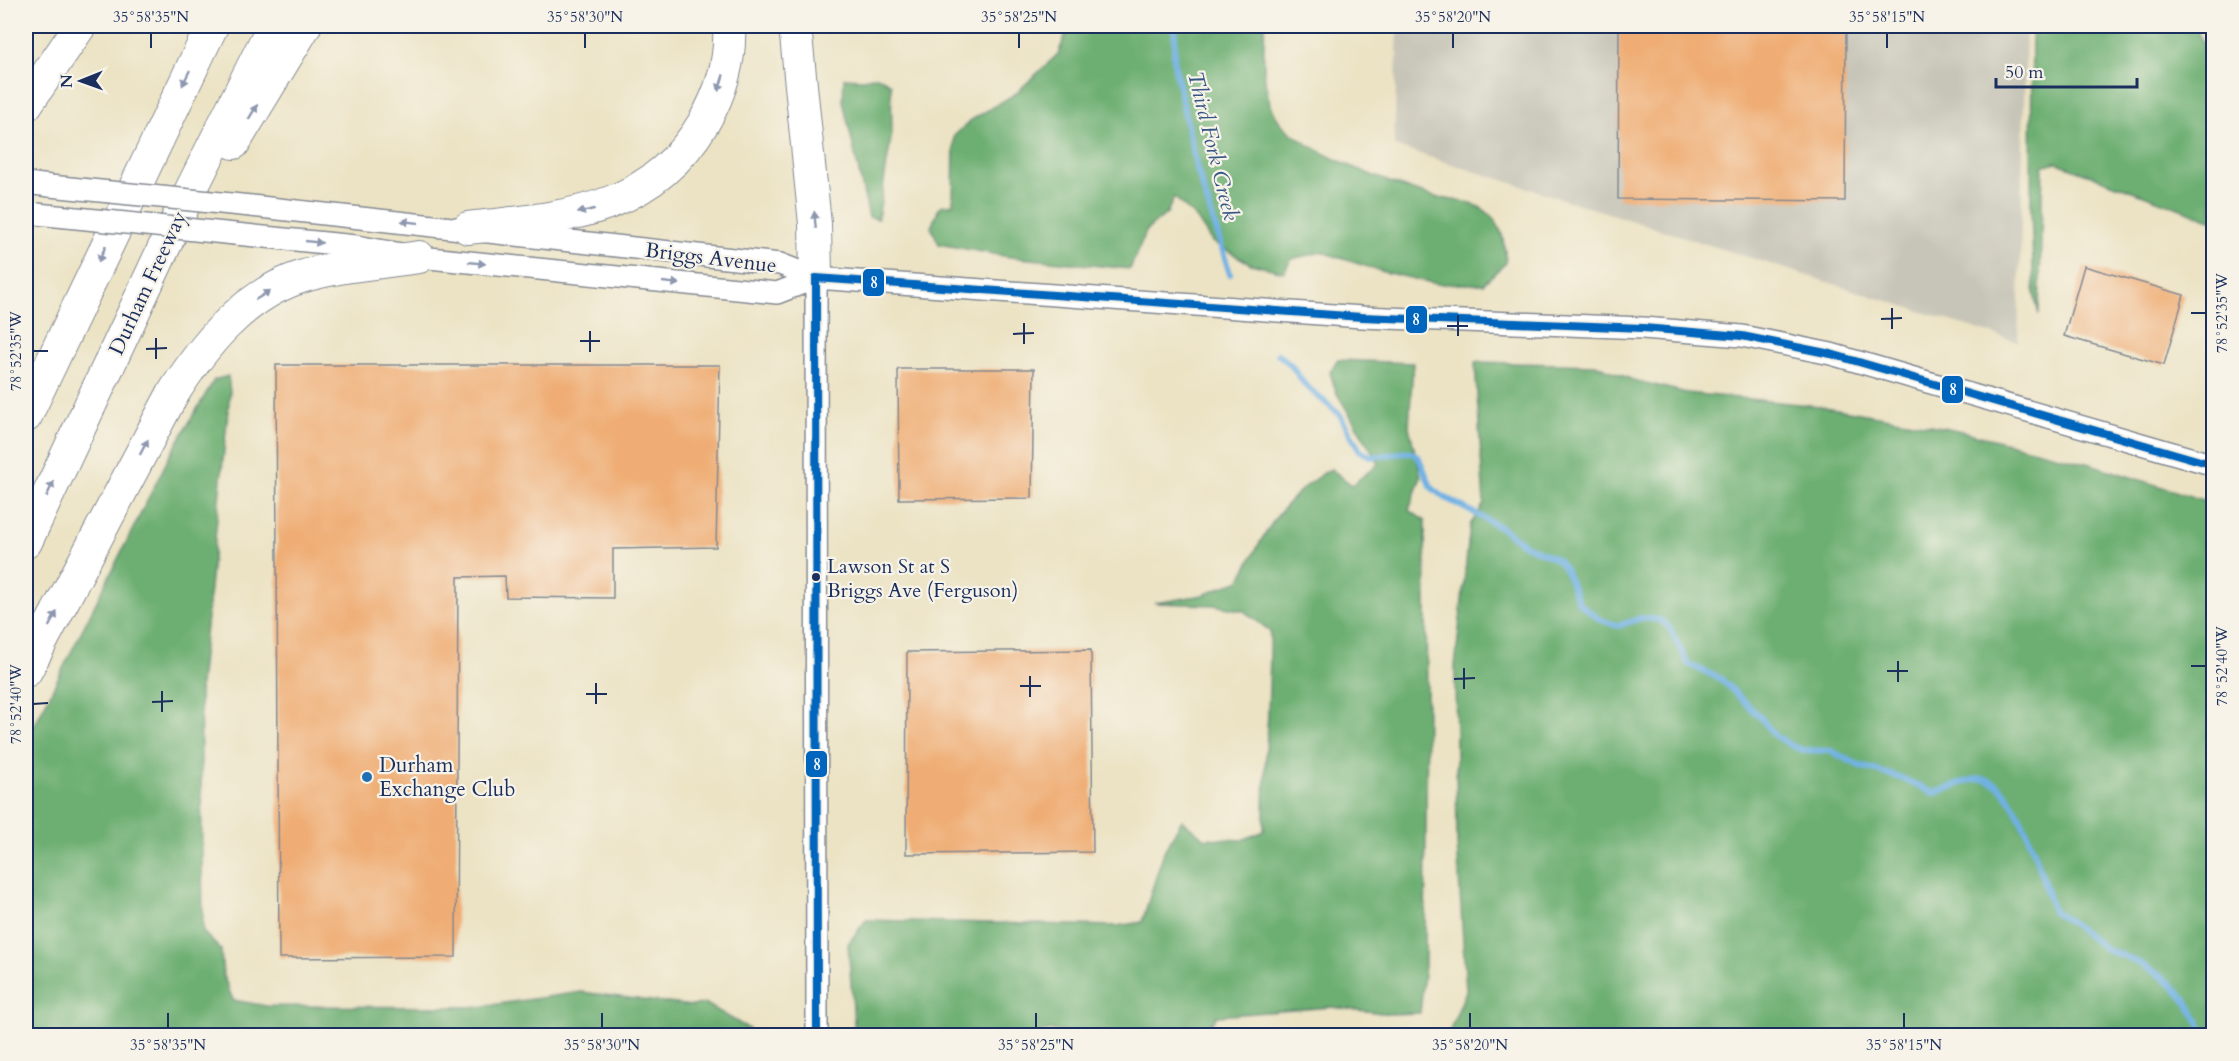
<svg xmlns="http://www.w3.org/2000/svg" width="2239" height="1061" viewBox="0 0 2239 1061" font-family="Cardo,serif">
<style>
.industrial{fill:#c7c5b8}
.forest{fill:#6daf72;stroke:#446f68;stroke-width:1.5}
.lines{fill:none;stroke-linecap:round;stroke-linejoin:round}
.stream{stroke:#70b1e4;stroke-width:6}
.building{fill:#efad74}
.tertiary-casing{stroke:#848991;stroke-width:24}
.motorway-casing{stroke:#848991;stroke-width:34}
.tertiary{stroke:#fff;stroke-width:21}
.motorway{stroke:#fff;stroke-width:32}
.tertiary-bridge-casing{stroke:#848991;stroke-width:24;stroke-linecap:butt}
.tertiary-bridge{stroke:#fff;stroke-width:21}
.bus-1-casing{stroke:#f7f3e8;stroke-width:12}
.bus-1{stroke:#0065bd;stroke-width:8}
.oneway{fill:#8d97ae}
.ticks{fill:none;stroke:#1b2f5e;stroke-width:2}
.bus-dot{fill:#1b2f5e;stroke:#f7f3e8;stroke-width:2}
.poi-dot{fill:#1f6fb2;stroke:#f7f3e8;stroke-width:2}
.labels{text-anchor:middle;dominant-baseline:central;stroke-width:4.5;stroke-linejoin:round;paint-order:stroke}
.bus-label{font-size:20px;fill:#1b2f5e;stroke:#f7f3e8;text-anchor:start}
.street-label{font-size:21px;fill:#1b2f5e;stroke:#f7f3e8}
.poi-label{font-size:21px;fill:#1b2f5e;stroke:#f7f3e8;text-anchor:start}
.water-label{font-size:22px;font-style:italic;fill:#355686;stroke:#f7f3e8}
.line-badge{stroke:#f7f3e8;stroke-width:2}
.badge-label{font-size:16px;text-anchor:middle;font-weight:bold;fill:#fff}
.neatline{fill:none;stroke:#1b2f5e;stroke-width:2}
.ticks-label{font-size:15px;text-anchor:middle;fill:#1b2f5e}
</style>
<rect width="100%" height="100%" fill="#f7f3e8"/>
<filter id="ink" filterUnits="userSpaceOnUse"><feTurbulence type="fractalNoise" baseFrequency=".0167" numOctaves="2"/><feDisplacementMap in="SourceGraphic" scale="12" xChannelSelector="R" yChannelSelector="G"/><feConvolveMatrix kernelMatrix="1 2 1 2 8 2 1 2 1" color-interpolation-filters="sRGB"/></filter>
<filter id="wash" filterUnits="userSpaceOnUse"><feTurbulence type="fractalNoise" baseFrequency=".008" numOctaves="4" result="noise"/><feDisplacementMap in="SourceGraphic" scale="24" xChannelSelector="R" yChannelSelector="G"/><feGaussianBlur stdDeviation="1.35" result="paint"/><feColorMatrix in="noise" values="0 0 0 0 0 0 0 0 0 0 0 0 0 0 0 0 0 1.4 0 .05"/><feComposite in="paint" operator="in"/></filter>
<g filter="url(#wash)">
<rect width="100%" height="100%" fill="#ece3c4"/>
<path class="industrial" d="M1398 26H2026L2018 342 1394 146Z"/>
<g class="forest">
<path d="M1069 26H1265C1263 53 1261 90 1276 116 1294 149 1394 185 1432 196 1450 201 1474 200 1488 213 1504 227 1504 243 1506 263L1483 284H1437L1384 272 1322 252 1291 259 1284 272 1251 264 1212 242 1197 219 1174 197 1167 213 1147 230 1130 269 1010 257 939 244 931 227 940 206 953 204 954 136 971 120 1015 94 1058 54Z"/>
<path d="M2032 26H2195L2213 67V221L2055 162 2043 166 2039 315 2034 293 2031 208Z"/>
<path d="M877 76 891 84 892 132 878 219 869 217 843 101 844 78 863 79Z"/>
<path d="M1338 360 1413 363 1409 427 1421 477 1409 510 1425 521 1427 692 1425 965 1420 1013 1391 1014 1331 1007 1217 1016 1210 1026 1211 1036H1076L1053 1030 1023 1036 855 1035 848 944 866 920 1117 926 1142 922 1164 851 1182 820 1204 838 1242 840 1264 831C1263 764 1271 698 1270 631L1244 611 1214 605 1155 603 1203 595 1240 580C1264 533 1283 496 1331 469L1352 485 1379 463 1336 392 1330 372Z"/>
<path d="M1475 362 1597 365 1633 380 1687 393 1819 406 1953 429 2090 464 2213 503V1035H1451L1450 1030 1466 991 1457 843 1455 667 1470 525 1484 504Z"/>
<path d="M228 376 230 392 200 685 203 932 221 950 223 975 233 1000 267 1006 478 1007 581 992 692 1006 705 1003 749 1029V1035H26V742L169 457 214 380Z"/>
</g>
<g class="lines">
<g class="stream">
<path d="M1175 26 1174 63 1196 166 1230 274"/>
<path d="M1278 354 1291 365 1305 385 1340 415 1360 451 1372 457 1409 452 1418 456 1431 487 1442 496 1500 527 1523 544 1558 560 1565 569 1579 603 1599 619 1618 626 1641 618 1660 620 1669 627 1688 664 1721 679 1761 718 1775 736 1792 746 1803 750 1831 751 1860 766 1901 778 1933 793C1950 790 1969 776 1987 780 2020 788 2043 881 2053 911 2074 922 2089 938 2109 951 2114 954 2121 954 2126 957 2167 975 2188 994 2205 1036"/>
</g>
</g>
<g id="blocks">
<g class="building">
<path d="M1619 26H1846L1845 201 1618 199Z"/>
<path d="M2084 266 2184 295 2164 365 2064 336Z"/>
<path d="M276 365H720L716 547 613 549V598L506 597 505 576 458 577 456 957 279 958Z"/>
<path d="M898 369H1034L1032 498 899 499Z"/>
<path d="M1091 650 1093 852 906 854 907 652Z"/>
</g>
</g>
</g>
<g filter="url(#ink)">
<use href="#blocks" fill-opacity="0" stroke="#848991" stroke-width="1.5"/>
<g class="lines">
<g class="tertiary-casing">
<g id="tertiary">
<path d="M26 183 50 186"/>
<path d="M251 206 780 264 816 278 1362 317 1643 328 1742 336 1831 354 2214 465"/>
<path d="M235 234 356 246 419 257 777 293 816 278"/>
<path d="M816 278 817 1036"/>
</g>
</g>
<g class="motorway-casing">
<g id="motorway">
<path d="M795 26 815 224 816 278"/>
<path d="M26 105 80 26"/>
<path d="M234 143 305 26"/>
<path d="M468 228C563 217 650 214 704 122 721 93 731 59 729 26"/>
<path d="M26 416 212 26"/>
<path d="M26 542 190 192 273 26"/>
<path d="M26 671 171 397C202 347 242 296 301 277 338 265 380 263 419 257"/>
</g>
</g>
<use href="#tertiary" class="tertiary"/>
<use href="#motorway" class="motorway"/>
<g class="tertiary-bridge-casing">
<g id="tertiary-bridge">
<path d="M50 186 251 206"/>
<path d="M37 214 235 234"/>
</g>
</g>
<use href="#tertiary-bridge" class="tertiary-bridge"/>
<g class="bus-1-casing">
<path id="bus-1" d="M817 1036 816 278 1362 317 1643 328 1742 336 1831 354 2214 465"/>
</g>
<use href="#bus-1" class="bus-1"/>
</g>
<defs><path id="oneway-solid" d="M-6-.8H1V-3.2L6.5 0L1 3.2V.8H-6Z" transform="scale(1.5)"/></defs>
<g class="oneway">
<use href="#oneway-solid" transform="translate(186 78) rotate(116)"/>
<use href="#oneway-solid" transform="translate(721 83) rotate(107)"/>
<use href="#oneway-solid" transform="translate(253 112) rotate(-59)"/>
<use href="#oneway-solid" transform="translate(586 211) rotate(166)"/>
<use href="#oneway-solid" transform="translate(815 220) rotate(-95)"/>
<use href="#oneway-solid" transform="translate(410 222) rotate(-174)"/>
<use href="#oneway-solid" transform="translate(314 242) rotate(6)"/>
<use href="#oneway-solid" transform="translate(102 254) rotate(115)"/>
<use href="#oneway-solid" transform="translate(477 263) rotate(6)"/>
<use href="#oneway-solid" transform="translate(671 283) rotate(6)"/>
<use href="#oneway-solid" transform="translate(263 295) rotate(-32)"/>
<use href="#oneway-solid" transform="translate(144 447) rotate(-62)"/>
<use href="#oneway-solid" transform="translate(50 489) rotate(-65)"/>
<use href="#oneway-solid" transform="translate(53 619) rotate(-62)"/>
</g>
</g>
<path class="ticks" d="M151 33V48M585 33V48M1019 33V48M1453 33V48M1887 33V48M1892 308V329M2191 313H2206M1458 315V336M1881 319 1902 318M1024 323V344M1447 326H1468M590 331V352M1013 334 1034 333M156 338V359M580 341H600M146 349 167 348M33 351H48M1898 661V682M2191 666H2206M1464 668V689M1887 671H1908M1030 676V697M1454 679 1475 678M596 683V704M1020 686H1041M162 691V712M586 694H607M152 702 173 701M33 704 48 703M168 1013V1028M602 1013V1028M1036 1013V1028M1470 1013V1028M1904 1013V1028"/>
<circle class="bus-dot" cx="816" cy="577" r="5"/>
<circle class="poi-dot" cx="367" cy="777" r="6"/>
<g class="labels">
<g class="bus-label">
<text x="827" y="566">Lawson St at S<tspan x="827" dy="24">Briggs Ave (Ferguson)</tspan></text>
</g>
<g class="street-label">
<text transform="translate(711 258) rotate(7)">Briggs Avenue</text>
<text transform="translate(148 283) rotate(-65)">Durham Freeway</text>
</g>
<g class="poi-label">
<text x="379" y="765">Durham<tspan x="379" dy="24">Exchange Club</tspan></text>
</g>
<g class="water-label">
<text transform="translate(1213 146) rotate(76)">Third Fork Creek</text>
</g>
</g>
<g class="line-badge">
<rect x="862" y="268" width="23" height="29" rx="6" fill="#0065bd"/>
<rect x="1405" y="305" width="23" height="29" rx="6" fill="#0065bd"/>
<rect x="1941" y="375" width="23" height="29" rx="6" fill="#0065bd"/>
<rect x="805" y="750" width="23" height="28" rx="6" fill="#0065bd"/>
</g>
<g class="badge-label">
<text x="874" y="288">8</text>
<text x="1416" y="325">8</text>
<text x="1953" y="395">8</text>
<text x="817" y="770">8</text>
</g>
<rect width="2239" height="1061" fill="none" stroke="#f7f3e8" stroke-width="66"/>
<g transform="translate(81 81) rotate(269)" stroke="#f7f3e8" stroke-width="4.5" paint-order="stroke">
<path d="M0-4.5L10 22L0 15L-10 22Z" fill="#1b2f5e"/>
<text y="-9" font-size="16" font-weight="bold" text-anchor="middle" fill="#1b2f5e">N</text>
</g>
<path d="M1996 78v9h141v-9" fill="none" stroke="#1b2f5e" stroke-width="3"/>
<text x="2005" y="78" font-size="18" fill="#1b2f5e" stroke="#f7f3e8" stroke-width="4.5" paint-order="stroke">50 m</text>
<rect x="33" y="33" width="2173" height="995" class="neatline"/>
<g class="ticks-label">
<text x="151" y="22">35°58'35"N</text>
<text x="585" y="22">35°58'30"N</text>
<text x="1019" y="22">35°58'25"N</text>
<text x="1453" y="22">35°58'20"N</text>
<text x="1887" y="22">35°58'15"N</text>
<text transform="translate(2222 313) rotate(-90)" y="5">78°52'35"W</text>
<text transform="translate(16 351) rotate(-90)" y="5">78°52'35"W</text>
<text transform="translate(2222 666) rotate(-90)" y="5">78°52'40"W</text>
<text transform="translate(16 704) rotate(-90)" y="5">78°52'40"W</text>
<text x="168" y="1050">35°58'35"N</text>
<text x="602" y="1050">35°58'30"N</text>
<text x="1036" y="1050">35°58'25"N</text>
<text x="1470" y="1050">35°58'20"N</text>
<text x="1904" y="1050">35°58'15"N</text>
</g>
</svg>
